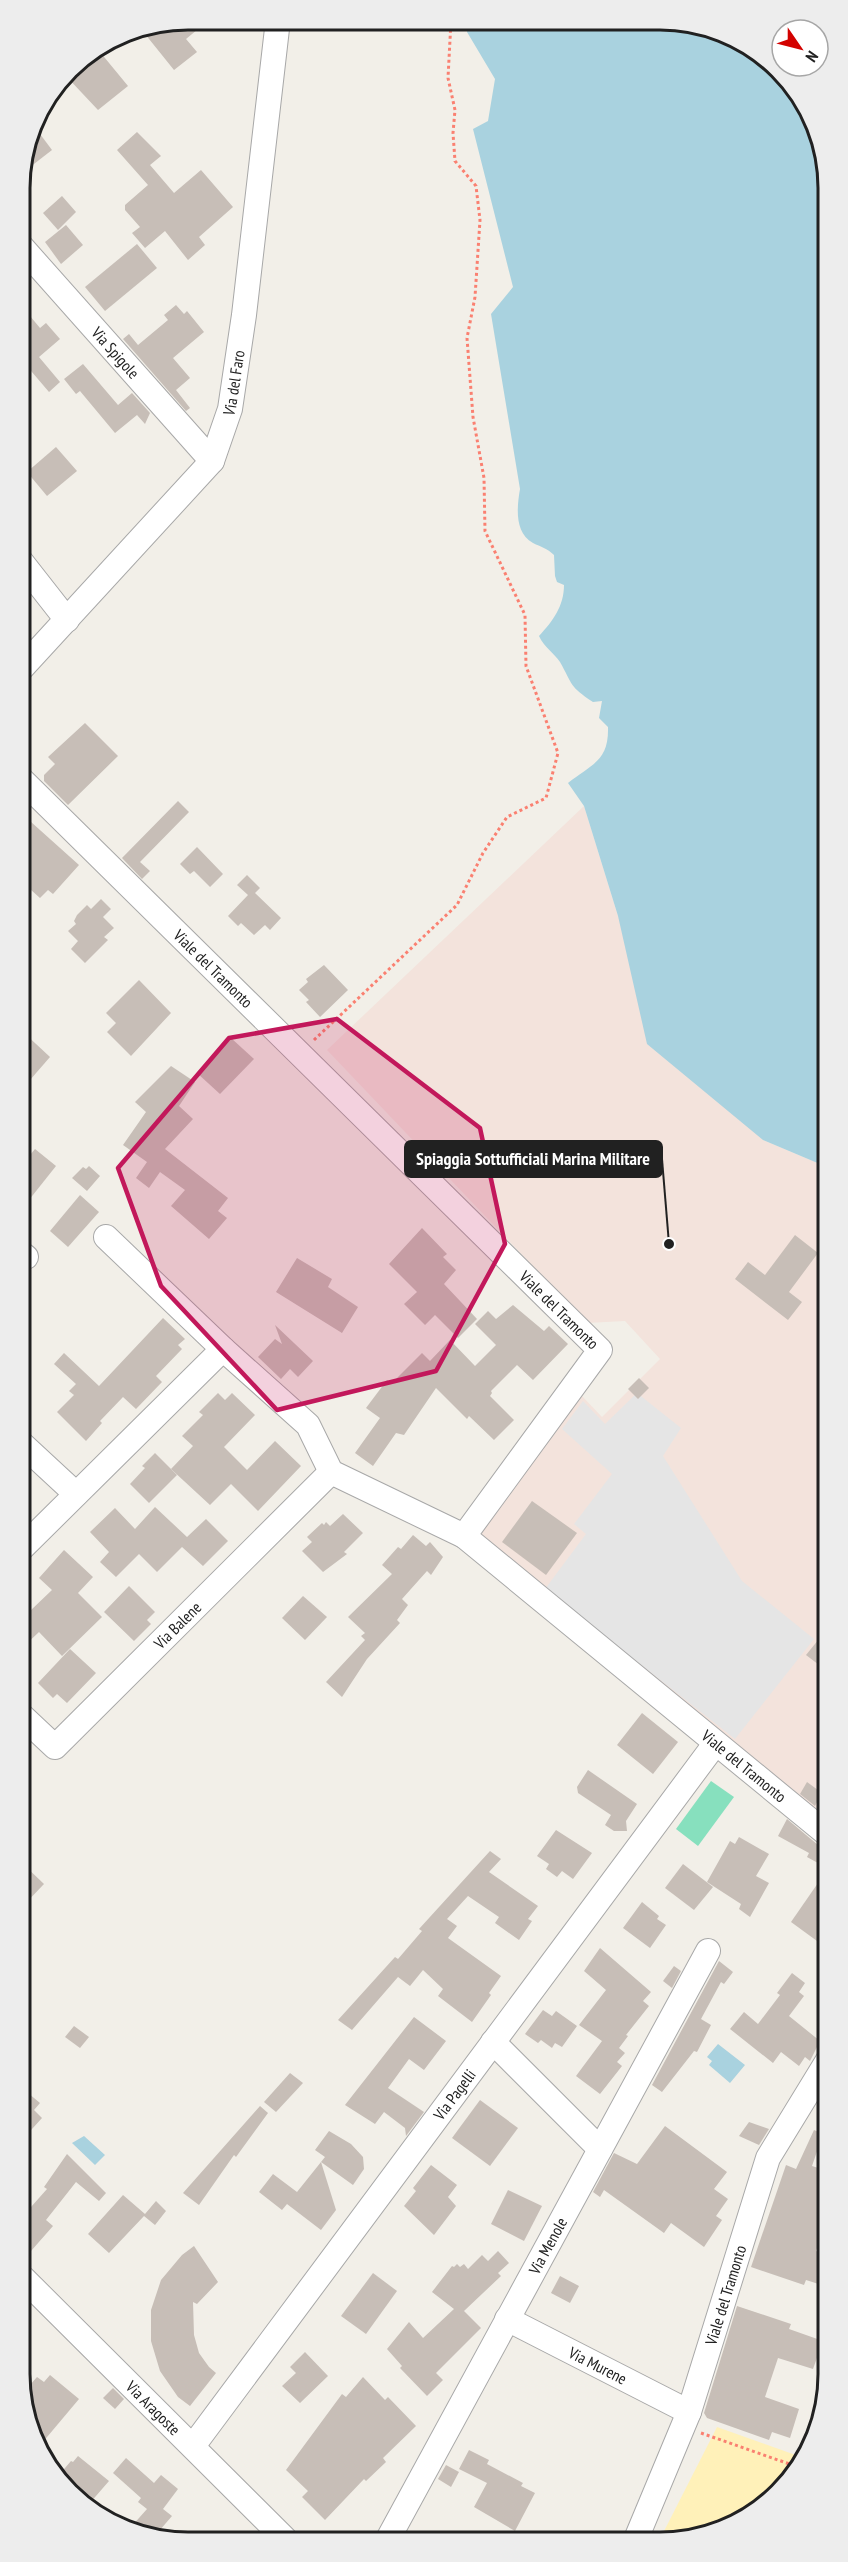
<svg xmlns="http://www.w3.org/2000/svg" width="848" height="2562" viewBox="0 0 848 2562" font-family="'PT Sans Narrow',sans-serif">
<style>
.military{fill:#f3e3dc}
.sand{fill:#fff1b9}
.pitch{fill:#87e0be}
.parking{fill:#e5e5e5}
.water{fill:#a9d2df}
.building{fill:#c7beb7}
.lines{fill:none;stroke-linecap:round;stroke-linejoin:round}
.minor-casing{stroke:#a8a8a8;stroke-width:26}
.path{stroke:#fa8071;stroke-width:3;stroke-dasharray:3 3;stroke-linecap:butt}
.minor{stroke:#fff;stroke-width:24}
.marked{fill:#c2185b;fill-opacity:0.2;stroke:#c2185b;stroke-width:4.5;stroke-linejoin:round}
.labels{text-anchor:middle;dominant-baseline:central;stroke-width:5;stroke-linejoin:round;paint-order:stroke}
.street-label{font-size:16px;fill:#212121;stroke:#fff}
.rim{fill:none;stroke:#212121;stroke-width:3}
.leader{fill:none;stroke:#212121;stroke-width:2}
.callout-dot{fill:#212121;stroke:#fff;stroke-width:2}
.callout{fill:#212121;stroke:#212121;stroke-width:2}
.callout-label{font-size:18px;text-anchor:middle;font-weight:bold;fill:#fff}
</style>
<rect width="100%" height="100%" fill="#f2efe8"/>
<path class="military" d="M584 806 618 916 763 1140 827 1167V1818L476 1539 582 1396 602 1417 660 1359 625 1321 587 1323 327 1050Z"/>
<path class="sand" d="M717 2427 804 2458 787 2485 745 2520 694 2539H660Z"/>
<path class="pitch" d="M711 1781 734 1797 698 1846 676 1829Z"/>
<path class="parking" d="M637 1393 681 1428 663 1456 742 1581 814 1639 735 1739 545 1589 586 1534 574 1524 612 1474 562 1429 583 1401 605 1424Z"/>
<g class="water">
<path d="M468 21 694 23 779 68 825 154 827 1167 763 1140 647 1044 618 916 584 806 568 783C592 764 609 761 608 727L599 718 602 701 593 702C569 686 573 685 560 662 554 653 544 647 539 636 553 621 564 606 564 585L557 582 555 576 554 555C547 548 541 547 533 543 514 533 517 506 520 489L491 314 513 287 473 129 488 121 495 79 467 32Z"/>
<path d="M718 2044 745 2065 730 2083 709 2065 712 2061 707 2057Z"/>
<path d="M84 2136 105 2155 95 2165 72 2143Z"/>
</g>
<g class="building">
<path d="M188 20H209L186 39 197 52 174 70 141 29Z"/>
<path d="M100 52 128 86 98 110 66 76 77 61 89 53 93 58Z"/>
<path d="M34 126 52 150 21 174 26 155Z"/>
<path d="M137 132 161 156 150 165 174 193 201 170 233 207 199 237 205 245 188 260 165 231 145 248 132 233 140 227 125 210V205L148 185 117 150Z"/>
<path d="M62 196 76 212 58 230 43 213Z"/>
<path d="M66 225 83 245 61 264 45 242Z"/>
<path d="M137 244 157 268 105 311 85 287Z"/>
<path d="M20 304 40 328 46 323 60 339 39 357 60 382 49 392 20 358Z"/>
<path d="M176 305 184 314 187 311 204 332 173 358 190 378 176 390 190 408 186 411 123 339 129 334 138 345 168 320 164 315Z"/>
<path d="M83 364 118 405 132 393 150 413 145 424 137 415 115 433 80 391 76 394 64 379Z"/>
<path d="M56 447 77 471 47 496 27 472Z"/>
<path d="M85 723 118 756 68 805 44 781V775L55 764 48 757Z"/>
<path d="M178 801 189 812 140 862 150 871 142 879 122 858Z"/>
<path d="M21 813 79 865 53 894 48 890 40 898 21 881Z"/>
<path d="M197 847 223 874 210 887 194 871 190 874 180 864Z"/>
<path d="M247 875 260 888 255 893 281 918 270 930 265 925 254 935 241 923 238 926 228 916 248 895 237 885Z"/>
<path d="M101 899 111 909 103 917 114 928 104 937 108 940 85 963 71 949 78 941 68 931 76 924 74 921 77 915 87 905 91 909Z"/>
<path d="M324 965 348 990 320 1017 306 1002 309 1000 299 990 308 982 306 979Z"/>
<path d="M139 980 171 1013 131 1056 107 1032 116 1023 106 1013Z"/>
<path d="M21 1030 50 1057 30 1080 21 1072Z"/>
<path d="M231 1038 254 1059 220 1094 197 1073Z"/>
<path d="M171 1066 195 1082 179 1106 193 1119 165 1149 228 1198 218 1211 227 1218 209 1239 171 1206 185 1190 160 1172 149 1188 136 1178 147 1162 123 1145 146 1112 135 1102Z"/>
<path d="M35 1149 56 1166 21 1210V1166Z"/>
<path d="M89 1166 100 1176 87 1191 72 1178 83 1167 86 1169Z"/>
<path d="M80 1195 99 1212 68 1247 50 1231Z"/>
<path d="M422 1228 447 1254 443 1257 456 1270 444 1284 477 1319 458 1338 435 1315 425 1325 404 1304 417 1292 389 1264Z"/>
<path d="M795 1235 818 1253 789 1292 802 1302 788 1320 735 1279 748 1262 765 1275Z"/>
<path d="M297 1258 332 1279 328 1287 358 1307 342 1333 276 1292Z"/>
<path d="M513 1305 544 1331 549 1326 568 1344 533 1380 517 1365 491 1391 492 1393 490 1396 514 1420 494 1440 469 1416 467 1419 436 1388 404 1435 396 1433 373 1466 355 1453 380 1418 366 1408 387 1380 392 1383 422 1353 430 1361 450 1340 475 1366 496 1345 475 1324 488 1311 496 1319Z"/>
<path d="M163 1318 185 1339 178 1345 182 1349 156 1376 162 1382 136 1409 123 1397 100 1421 102 1423 86 1441 57 1412 74 1395 69 1391 76 1384 54 1364 64 1353 99 1386Z"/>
<path d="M275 1325 313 1361 298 1377 290 1369 281 1379 258 1357 275 1339 282 1344Z"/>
<path d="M639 1378 649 1388 638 1399 628 1389Z"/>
<path d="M218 1393 225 1400 232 1393 255 1415 224 1447 247 1470 275 1441 301 1466 258 1511 231 1484 210 1505 171 1469 193 1446 182 1436 203 1415 199 1412Z"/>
<path d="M155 1453 177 1475 149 1503 130 1484 145 1468 142 1466Z"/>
<path d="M532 1501 577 1533 546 1575 502 1542Z"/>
<path d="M155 1507 187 1537 206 1519 228 1541 203 1566 182 1547 157 1572 139 1554 116 1577 100 1562 109 1552 90 1532 115 1508 135 1529Z"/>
<path d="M343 1514 363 1533 344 1552 347 1554 323 1572 302 1551 312 1542 307 1537 322 1523 324 1525 326 1522 330 1526Z"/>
<path d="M413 1535 426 1546 430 1542 443 1557 431 1575 427 1571 402 1599 408 1605 397 1620 400 1623 367 1659 342 1697 326 1682 365 1640 361 1636 365 1633 348 1617 392 1574 382 1565 398 1547 401 1549Z"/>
<path d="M64 1550 93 1577 78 1593 102 1617 62 1656 39 1632 22 1648V1603L30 1611 52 1590 39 1578Z"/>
<path d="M129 1586 155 1612 147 1620 151 1624 134 1641 104 1612Z"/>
<path d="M303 1596 327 1617 305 1640 282 1618Z"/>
<path d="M819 1639 827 1645V1671L806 1655Z"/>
<path d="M70 1649 96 1673 67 1703 57 1694 53 1698 38 1683Z"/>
<path d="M642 1713 678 1742 653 1774 617 1745Z"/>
<path d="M588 1770 637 1804 626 1821 627 1831H614L605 1825 611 1815 578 1793 577 1787Z"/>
<path d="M807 1782 822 1793 815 1806 800 1794Z"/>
<path d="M787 1819 818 1845 827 1848V1868L807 1857 809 1853 778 1836Z"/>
<path d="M556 1830 592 1853 573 1879 562 1871 557 1877 546 1869 549 1864 537 1856Z"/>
<path d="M739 1837 769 1854 756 1876 769 1883 750 1917 739 1909 741 1904 707 1882 730 1841 735 1844Z"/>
<path d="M490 1851 501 1859 489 1872 538 1906 528 1919 532 1921 519 1940 495 1923 499 1917 468 1896 447 1919 457 1926 448 1938 501 1976 489 1993 491 1995 472 2022 438 1996 443 1989 423 1970 410 1986 398 1977 352 2030 338 2020 395 1957 398 1959 422 1931 419 1929Z"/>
<path d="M22 1863 44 1884 22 1907Z"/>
<path d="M683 1864 713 1887 694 1910 665 1888Z"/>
<path d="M827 1870 828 1893V1949L791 1922Z"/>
<path d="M642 1902 659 1916 657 1919 666 1925 650 1948 623 1928Z"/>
<path d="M600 1948 651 1992 643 2001 649 2006 626 2035 628 2036 619 2048 625 2053 617 2062 622 2066 600 2094 576 2076 602 2041 579 2025 606 1990 584 1971Z"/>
<path d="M719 1961 733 1972 724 1984 721 1982 701 2019 711 2025 697 2052 694 2051 662 2092 652 2085Z"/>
<path d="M674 1966 681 1971 672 1988 663 1981Z"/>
<path d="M792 1973 805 1983 799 1992 804 1996 789 2016 820 2041 810 2061 805 2057 799 2066 781 2052 773 2063 730 2029 744 2012 758 2024 780 1995 777 1993Z"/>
<path d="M543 2010 552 2016 556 2011 577 2026 562 2047 555 2043 552 2048 541 2040 538 2043 525 2034Z"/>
<path d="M414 2017 446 2041 424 2070 409 2059 388 2088 424 2112 406 2136 405 2128 384 2112 375 2124 345 2105Z"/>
<path d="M74 2026 89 2037 80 2048 65 2037Z"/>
<path d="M290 2073 303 2083 276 2112 264 2102Z"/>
<path d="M22 2088 40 2103 34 2110 42 2118 22 2140Z"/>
<path d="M480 2100 518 2128 490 2166 452 2138Z"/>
<path d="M260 2106 268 2113 236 2157 234 2155 199 2205 183 2193Z"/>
<path d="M749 2122 769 2129 759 2145 739 2136Z"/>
<path d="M665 2126 727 2172 714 2189 728 2199 716 2216 722 2220 704 2247 671 2223 664 2233 604 2190 600 2197 593 2192 614 2153 637 2164Z"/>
<path d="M814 2130 823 2134 812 2166 828 2171V2217L816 2251 828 2255V2287L806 2280 804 2285 751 2267 786 2165 796 2169Z"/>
<path d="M329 2131 351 2144 363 2157 364 2169 353 2185 321 2162 325 2157 315 2150Z"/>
<path d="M67 2154 106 2193 99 2201 76 2182 46 2220 53 2226 31 2251 23 2244V2216L47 2189 44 2187Z"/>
<path d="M321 2162 336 2210 321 2230 287 2204 282 2210 259 2192 273 2174 297 2192Z"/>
<path d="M431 2165 457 2185 448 2197 456 2206 434 2235 404 2206 416 2191 413 2188Z"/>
<path d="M508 2190 542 2206 524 2241 491 2224Z"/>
<path d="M123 2195 145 2214 156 2201 166 2211 155 2225 144 2216 109 2253 88 2234Z"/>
<path d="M194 2246 218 2282 197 2304 193 2302 194 2335 199 2353 209 2367 216 2373 190 2406 178 2397 160 2371 151 2341V2310L161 2280 182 2255Z"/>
<path d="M498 2251 509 2263 498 2273 501 2276 464 2311 481 2328 436 2373 443 2380 427 2396 400 2368 402 2366 387 2349 409 2322 423 2338 454 2309 432 2292 452 2266 454 2267 457 2264 460 2267 464 2264 468 2269 482 2255 488 2261Z"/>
<path d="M373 2273 397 2291 366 2334 341 2316Z"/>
<path d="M560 2276 579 2286 570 2303 551 2293Z"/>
<path d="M737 2306 791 2324 789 2329 823 2341 813 2369 778 2358 765 2397 799 2409 790 2438 772 2432 769 2440 707 2418 704 2413Z"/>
<path d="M305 2352 328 2376 300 2403 282 2386 296 2373 290 2367Z"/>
<path d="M50 2375 79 2399 42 2443 23 2408V2393L37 2377 44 2382Z"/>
<path d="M363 2377 385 2400 388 2397 416 2426 383 2458 386 2462 366 2481 364 2479 325 2520 302 2497 308 2491 286 2470 342 2394 346 2397Z"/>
<path d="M113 2388 124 2399 115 2409 103 2398Z"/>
<path d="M469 2450 489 2460 487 2464 523 2483 521 2486 535 2493 515 2531 474 2507 487 2483 459 2469Z"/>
<path d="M78 2456 109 2481 89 2504 69 2494 59 2475 71 2461 73 2462Z"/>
<path d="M126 2458 154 2483 161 2475 178 2489 163 2509 172 2516 153 2538 131 2527 147 2509 138 2502 141 2498 113 2473Z"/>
<path d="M446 2465 459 2472 451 2487 438 2479Z"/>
</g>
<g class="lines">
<g class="minor-casing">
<g id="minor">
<path id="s1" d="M20 245 212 461"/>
<path d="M20 560 67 620"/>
<path id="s2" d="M21 669 212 461 230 409 244 315 278 20"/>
<path id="s3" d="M21 779 600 1350 464 1536 827 1834"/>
<path d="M106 1237 223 1349 308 1425 331 1472 464 1536"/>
<path d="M21 1253 26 1257"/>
<path d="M22 1444 76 1494"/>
<path d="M22 1548 223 1349"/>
<path id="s4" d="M22 1716 55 1747 331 1472"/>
<path d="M493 2042 600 2149"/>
<path id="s5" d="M23 2278 285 2539"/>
<path id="s6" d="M507 2319 689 2412"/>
<path id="s7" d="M193 2446 715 1744"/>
<path id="s8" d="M388 2539 708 1951"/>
<path id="s9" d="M636 2539 689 2412 768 2158 828 2060"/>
</g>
</g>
<g class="path">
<path d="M314 1040 457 905 483 853 507 817 546 798 558 753 526 666 525 615 485 531 484 478 473 417 467 338 475 297 480 220 476 186 455 161 453 133 455 110 448 78 451 21"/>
<path d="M701 2433 798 2467"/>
</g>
<use href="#minor" class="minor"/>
</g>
<path class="marked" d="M337 1019 480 1128 505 1244 436 1371 277 1410 161 1286 118 1168 229 1038Z"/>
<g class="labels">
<g class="street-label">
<text stroke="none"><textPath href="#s1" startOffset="144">Via Spigole</textPath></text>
<text stroke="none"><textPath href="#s2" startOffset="364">Via del Faro</textPath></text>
<text stroke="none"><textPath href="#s3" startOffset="270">Viale del Tramonto</textPath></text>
<text stroke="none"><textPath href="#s3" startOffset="756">Viale del Tramonto</textPath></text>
<text stroke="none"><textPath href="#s4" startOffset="218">Via Balene</textPath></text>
<text stroke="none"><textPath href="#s3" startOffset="1406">Viale del Tramonto</textPath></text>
<text stroke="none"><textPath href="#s7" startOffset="438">Via Pagelli</textPath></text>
<text stroke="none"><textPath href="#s8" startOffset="334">Via Menole</textPath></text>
<text stroke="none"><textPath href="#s9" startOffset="260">Viale del Tramonto</textPath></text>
<text stroke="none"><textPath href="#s6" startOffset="102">Via Murene</textPath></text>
<text stroke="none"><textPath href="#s5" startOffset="184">Via Aragoste</textPath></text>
</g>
</g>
<path d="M0 0H848V2562H0ZM188 30H660A158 158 0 0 1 818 188V2374A158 158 0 0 1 660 2532H188A158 158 0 0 1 30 2374V188A158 158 0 0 1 188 30Z" fill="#ededed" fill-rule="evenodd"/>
<path class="rim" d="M188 30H660A158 158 0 0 1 818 188V2374A158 158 0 0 1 660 2532H188A158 158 0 0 1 30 2374V188A158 158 0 0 1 188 30Z"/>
<path class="leader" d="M669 1244L662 1159"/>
<circle class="callout-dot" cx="669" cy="1244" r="6"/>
<rect class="callout" x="405" y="1141" width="257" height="36" rx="6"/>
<g class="callout-label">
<text x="533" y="1165">Spiaggia Sottufficiali Marina Militare</text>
</g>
<g transform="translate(800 48) rotate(125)"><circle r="28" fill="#ffffff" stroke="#a6a6a6" stroke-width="1.5"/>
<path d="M0-4.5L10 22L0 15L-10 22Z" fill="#d30200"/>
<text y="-9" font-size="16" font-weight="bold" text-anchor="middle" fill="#212121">N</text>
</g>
</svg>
